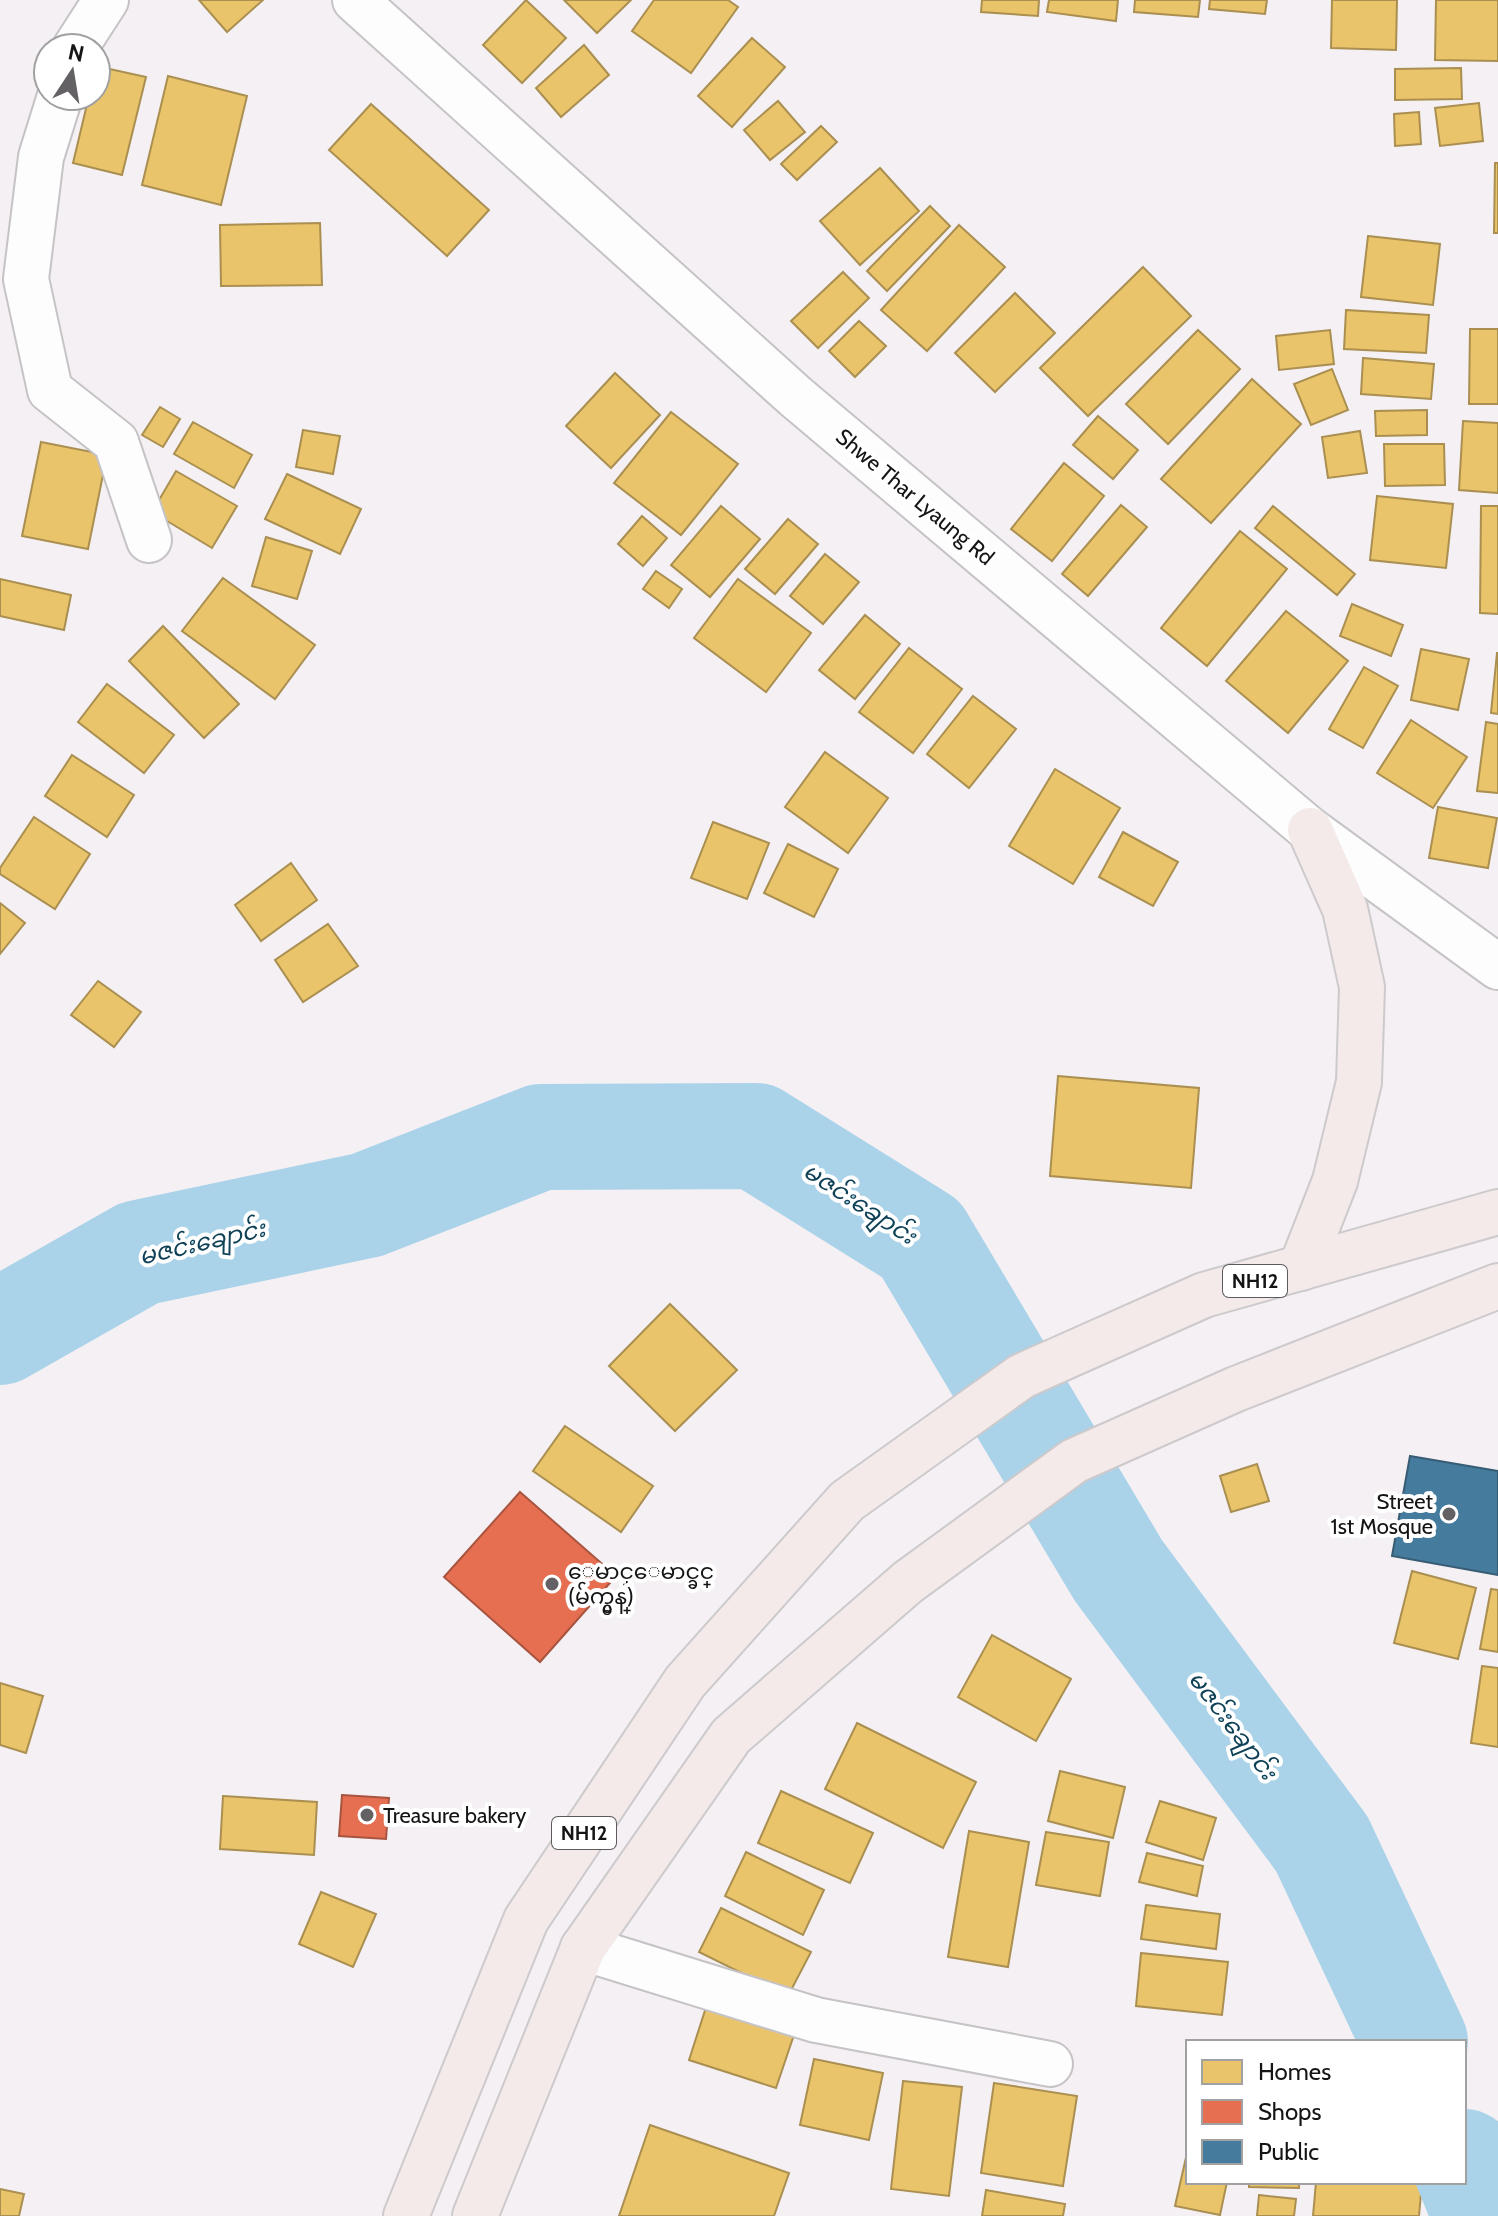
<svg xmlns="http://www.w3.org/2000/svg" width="1498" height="2216" viewBox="0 0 1498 2216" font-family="Cabin,'Noto Sans Myanmar',sans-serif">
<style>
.homes{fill:#e9c46a;stroke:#aa8f51;stroke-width:2}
.shops{fill:#e76f51;stroke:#a8543f;stroke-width:2}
.public{fill:#457b9d;stroke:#375c74;stroke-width:2}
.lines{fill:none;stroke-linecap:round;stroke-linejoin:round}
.river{stroke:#aad3e9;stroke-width:106}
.minor-casing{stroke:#c6c3c6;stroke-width:48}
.tertiary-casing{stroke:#c6c3c6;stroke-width:48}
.trunk-casing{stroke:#cccacc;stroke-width:48}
.minor{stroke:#fdfdfd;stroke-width:44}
.tertiary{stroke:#fdfdfd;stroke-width:44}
.trunk{stroke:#f3eae9;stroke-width:44}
.poi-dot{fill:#646164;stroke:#fff;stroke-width:3}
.labels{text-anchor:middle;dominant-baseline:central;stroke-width:8;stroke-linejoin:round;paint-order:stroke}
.shield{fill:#fff;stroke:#5c5a5c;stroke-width:2}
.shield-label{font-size:20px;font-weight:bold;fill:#161416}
.street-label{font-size:22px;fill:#161416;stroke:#fff}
.poi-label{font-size:22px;fill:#161416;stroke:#fff;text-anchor:start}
.water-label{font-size:24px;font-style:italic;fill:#104257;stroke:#fff}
</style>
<rect width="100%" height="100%" fill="#f4f0f4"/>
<g class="homes">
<path d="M199 0H263L227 32Z"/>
<path d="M526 0 566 38 522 83 483 45Z"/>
<path d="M564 0H631L597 33Z"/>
<path d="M654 0H728L738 7 691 73 632 31Z"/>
<path d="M982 0H1039L1038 16 981 12Z"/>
<path d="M1049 0H1118L1116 21 1047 12Z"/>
<path d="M1135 0H1200L1198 17 1134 12Z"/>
<path d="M1210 0H1267L1265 14 1209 9Z"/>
<path d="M1332 0H1397L1396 50 1331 48Z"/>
<path d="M1436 0H1498V61L1435 60Z"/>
<path d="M752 38 785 67 732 127 698 96Z"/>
<path d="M584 45 609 75 561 117 536 88Z"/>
<path d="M96 66 146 77 122 175 73 163 89 96H96Z"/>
<path d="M1461 68 1462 99 1395 100V69Z"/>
<path d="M168 76 247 96 221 205 142 185Z"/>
<path d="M778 101 805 132 770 160 744 130Z"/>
<path d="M1479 103 1483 141 1440 146 1435 108Z"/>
<path d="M371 104 489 210 447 256 329 150Z"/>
<path d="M1419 112 1421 144 1395 146 1394 114Z"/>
<path d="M821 126 837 142 797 180 781 164Z"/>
<path d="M1495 163H1498V233H1494Z"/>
<path d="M880 168 919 211 860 265 820 221Z"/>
<path d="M930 206 950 226 887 291 867 271Z"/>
<path d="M320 223 322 285 221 286 220 225Z"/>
<path d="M959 225 1005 267 927 351 881 310Z"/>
<path d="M1368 236 1440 244 1433 305 1361 297Z"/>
<path d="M1143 267 1191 316 1088 416 1040 368Z"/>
<path d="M843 272 869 298 818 348 791 321Z"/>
<path d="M1015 293 1055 333 995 392 955 353Z"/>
<path d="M1346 310 1429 315 1426 353 1344 349Z"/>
<path d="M859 321 886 346 855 377 829 351Z"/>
<path d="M1470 329H1498V404H1469Z"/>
<path d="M1198 330 1240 369 1168 444 1126 404Z"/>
<path d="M1330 330 1334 364 1279 370 1276 336Z"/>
<path d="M1363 358 1434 364 1431 399 1361 394Z"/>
<path d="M1332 369 1348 410 1311 425 1294 384Z"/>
<path d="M615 373 660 415 611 468 566 426Z"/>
<path d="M1252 379 1301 424 1211 523 1161 479Z"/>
<path d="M160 407 180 419 163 447 142 435Z"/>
<path d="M1427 410V435L1376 436 1375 411Z"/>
<path d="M671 412 738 464 681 535 614 483Z"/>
<path d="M1098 416 1138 450 1113 479 1073 445Z"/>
<path d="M1463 421 1498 423V493L1459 490Z"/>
<path d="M193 422 252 455 234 488 174 454Z"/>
<path d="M303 430 340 436 333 474 296 467Z"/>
<path d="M1360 431 1367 473 1328 478 1322 437Z"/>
<path d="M41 442 107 455 88 549 22 536Z"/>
<path d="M1384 444H1444L1445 485 1385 486Z"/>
<path d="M1064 463 1104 496 1052 561 1011 529Z"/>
<path d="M176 471 237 506 212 548 152 512Z"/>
<path d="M287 474 361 509 340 554 265 519Z"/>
<path d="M1377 496 1453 504 1446 568 1370 560Z"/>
<path d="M1121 505 1147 527 1088 596 1062 574Z"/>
<path d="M721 506 760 539 710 597 671 565Z"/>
<path d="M1273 506 1355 574 1337 595 1255 528Z"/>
<path d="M1481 506H1498V614L1480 613Z"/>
<path d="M642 516 667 538 643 566 618 544Z"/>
<path d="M788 519 818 544 775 594 745 569Z"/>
<path d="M1240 531 1287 569 1207 666 1161 628Z"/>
<path d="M266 537 312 551 297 599 252 586Z"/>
<path d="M825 554 859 582 823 624 790 596Z"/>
<path d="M656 571 682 589 669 608 643 589Z"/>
<path d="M223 578 315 645 275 699 182 631Z"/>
<path d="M0 579 71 595 64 630 0 616Z"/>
<path d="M738 579 811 633 766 692 694 638Z"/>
<path d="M1352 604 1403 625 1391 656 1340 636Z"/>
<path d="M1286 611 1348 661 1288 733 1226 681Z"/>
<path d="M865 615 900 644 855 699 819 670Z"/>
<path d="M163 626 239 704 204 738 129 661Z"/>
<path d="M909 648 962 689 913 753 859 712Z"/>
<path d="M1421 649 1469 659 1458 710 1411 700Z"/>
<path d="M1497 653H1498V714L1491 713Z"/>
<path d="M1364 667 1398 686 1363 748 1329 729Z"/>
<path d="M107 684 174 735 144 773 78 722Z"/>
<path d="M973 696 1016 729 969 788 927 754Z"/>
<path d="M1411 720 1467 757 1433 808 1377 773Z"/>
<path d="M1486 722 1498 724V793L1477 791Z"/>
<path d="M825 752 888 798 848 853 785 807Z"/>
<path d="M72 755 134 795 107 837 45 796Z"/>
<path d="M1055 769 1120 808 1073 884 1009 846Z"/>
<path d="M1438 807 1497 818 1488 868 1429 858Z"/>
<path d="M34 817 90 854 55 909 0 874V868Z"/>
<path d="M713 822 769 843 747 899 691 878Z"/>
<path d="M1123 832 1178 862 1153 906 1099 877Z"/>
<path d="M788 844 838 869 814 917 764 893Z"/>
<path d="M291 863 317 900 261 941 235 905Z"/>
<path d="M0 903 25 923 0 954Z"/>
<path d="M328 924 358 966 303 1002 275 960Z"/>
<path d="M98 981 141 1012 114 1047 71 1015Z"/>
<path d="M1058 1076 1199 1088 1191 1188 1050 1176Z"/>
<path d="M670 1304 737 1370 675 1431 609 1366Z"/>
<path d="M565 1426 653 1486 621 1532 533 1471Z"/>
<path d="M1257 1464 1269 1501 1231 1512 1220 1476Z"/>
<path d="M1412 1571 1476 1588 1458 1659 1394 1643Z"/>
<path d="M1491 1589 1498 1590V1652L1480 1649Z"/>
<path d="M992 1635 1071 1679 1036 1741 958 1697Z"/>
<path d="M1482 1666 1498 1668V1747L1471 1743Z"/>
<path d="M0 1683 43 1696 26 1753 0 1745Z"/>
<path d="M857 1723 976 1782 943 1848 825 1789Z"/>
<path d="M1060 1771 1125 1787 1113 1838 1048 1821Z"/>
<path d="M781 1791 873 1833 850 1883 758 1843Z"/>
<path d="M223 1796 317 1802 314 1855 220 1849Z"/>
<path d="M1160 1801 1216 1818 1203 1860 1146 1842Z"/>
<path d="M969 1831 1029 1842 1008 1967 948 1957Z"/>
<path d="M1046 1832 1109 1842 1100 1896 1036 1885Z"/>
<path d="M746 1852 824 1890 803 1935 725 1896Z"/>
<path d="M1147 1853 1203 1866 1197 1896 1139 1882Z"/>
<path d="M321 1892 376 1914 353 1967 299 1944Z"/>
<path d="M1146 1905 1220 1914 1216 1949 1141 1939Z"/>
<path d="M721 1908 811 1952 788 1996 699 1952Z"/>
<path d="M1141 1953 1228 1962 1222 2015 1136 2006Z"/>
<path d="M709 1998 797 2026 776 2088 689 2060Z"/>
<path d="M814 2059 883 2073 869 2140 800 2125Z"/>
<path d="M903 2081 962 2087 949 2196 891 2189Z"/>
<path d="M994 2083 1077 2096 1063 2186 981 2173Z"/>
<path d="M650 2125 789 2173 774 2216H619Z"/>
<path d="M1187 2153 1188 2182H1227L1220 2215 1175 2206Z"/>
<path d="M1249 2182H1299V2188L1249 2187Z"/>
<path d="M1316 2182H1422L1419 2216H1313Z"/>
<path d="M0 2189 24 2194 19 2216H0Z"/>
<path d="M986 2190 1065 2204 1063 2216H982Z"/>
<path d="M1259 2195 1296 2199 1294 2216H1257Z"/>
</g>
<g class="shops">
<path d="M520 1492 616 1576 540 1662 444 1577Z"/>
<path d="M342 1795 389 1798 386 1839 339 1836Z"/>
</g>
<path class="public" d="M1410 1456 1498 1471V1575L1392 1556Z"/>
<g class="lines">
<g class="river">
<path d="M0 1332 139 1253 367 1205 541 1137 756 1136 921 1239 1118 1570 1322 1844 1415 2042"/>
<path d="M1464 2162 1486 2216"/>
</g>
<g class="minor-casing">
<g id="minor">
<path d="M75 48 106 0"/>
<path d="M60 96 41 157 26 279 50 390 116 442 149 540"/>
<path d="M583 1948 816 2020 1050 2064"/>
</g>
</g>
<g class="tertiary-casing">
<path id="tertiary" d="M355 0 796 397 1310 830 1498 967"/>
</g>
<g class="trunk-casing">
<g id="trunk">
<path d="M1301 1268 1335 1181 1359 1082 1362 987 1345 909 1310 830"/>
<path d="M406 2216 526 1920 685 1682 847 1501 1022 1376 1204 1295 1498 1212"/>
<path d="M475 2216 583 1948 731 1736 908 1582 1074 1461 1236 1389 1498 1286"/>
</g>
</g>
<use href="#minor" class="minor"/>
<use href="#tertiary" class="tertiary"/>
<use href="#trunk" class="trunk"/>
</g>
<g class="poi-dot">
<circle cx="1449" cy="1514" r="8"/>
<circle cx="552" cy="1584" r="8"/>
<circle cx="367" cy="1815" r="8"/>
</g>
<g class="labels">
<g class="shield">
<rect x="1223" y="1265" width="64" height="32" rx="6"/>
<rect x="552" y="1817" width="64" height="32" rx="6"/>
</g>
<g class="shield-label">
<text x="1255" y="1281">NH12</text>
<text x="584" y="1833">NH12</text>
</g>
<g class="street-label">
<text transform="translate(915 497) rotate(40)">Shwe Thar Lyaung Rd</text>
</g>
<g class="poi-label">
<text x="1433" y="1501" text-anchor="end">Street<tspan x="1433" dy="25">1st Mosque</tspan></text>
<text x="568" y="1571">ေမာင္ေမာင္ခင္<tspan x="568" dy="25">(မ်က္မွန္)</tspan></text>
<text x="383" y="1815">Treasure bakery</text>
</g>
<g class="water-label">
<text transform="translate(860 1203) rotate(33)">မဇင်းချောင်း</text>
<text transform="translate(202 1242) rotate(-13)">မဇင်းချောင်း</text>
<text transform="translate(1233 1725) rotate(53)">မဇင်းချောင်း</text>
</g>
</g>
<rect x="1186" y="2040" width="280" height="144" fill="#ffffff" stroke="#a2a1a2" stroke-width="2"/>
<rect x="1202" y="2060" width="40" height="24" fill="#e9c46a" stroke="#a2a1a2" stroke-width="2"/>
<text x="1258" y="2080" font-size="24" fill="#161416">Homes</text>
<rect x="1202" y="2100" width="40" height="24" fill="#e76f51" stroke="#a2a1a2" stroke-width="2"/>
<text x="1258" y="2120" font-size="24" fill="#161416">Shops</text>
<rect x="1202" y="2140" width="40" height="24" fill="#457b9d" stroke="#a2a1a2" stroke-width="2"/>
<text x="1258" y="2160" font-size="24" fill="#161416">Public</text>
<g transform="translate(72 72) rotate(12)"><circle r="38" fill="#ffffff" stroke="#a2a1a2" stroke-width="2"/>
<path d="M0-6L14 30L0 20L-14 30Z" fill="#646164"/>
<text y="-12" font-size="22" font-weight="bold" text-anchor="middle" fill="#161416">N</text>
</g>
</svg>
